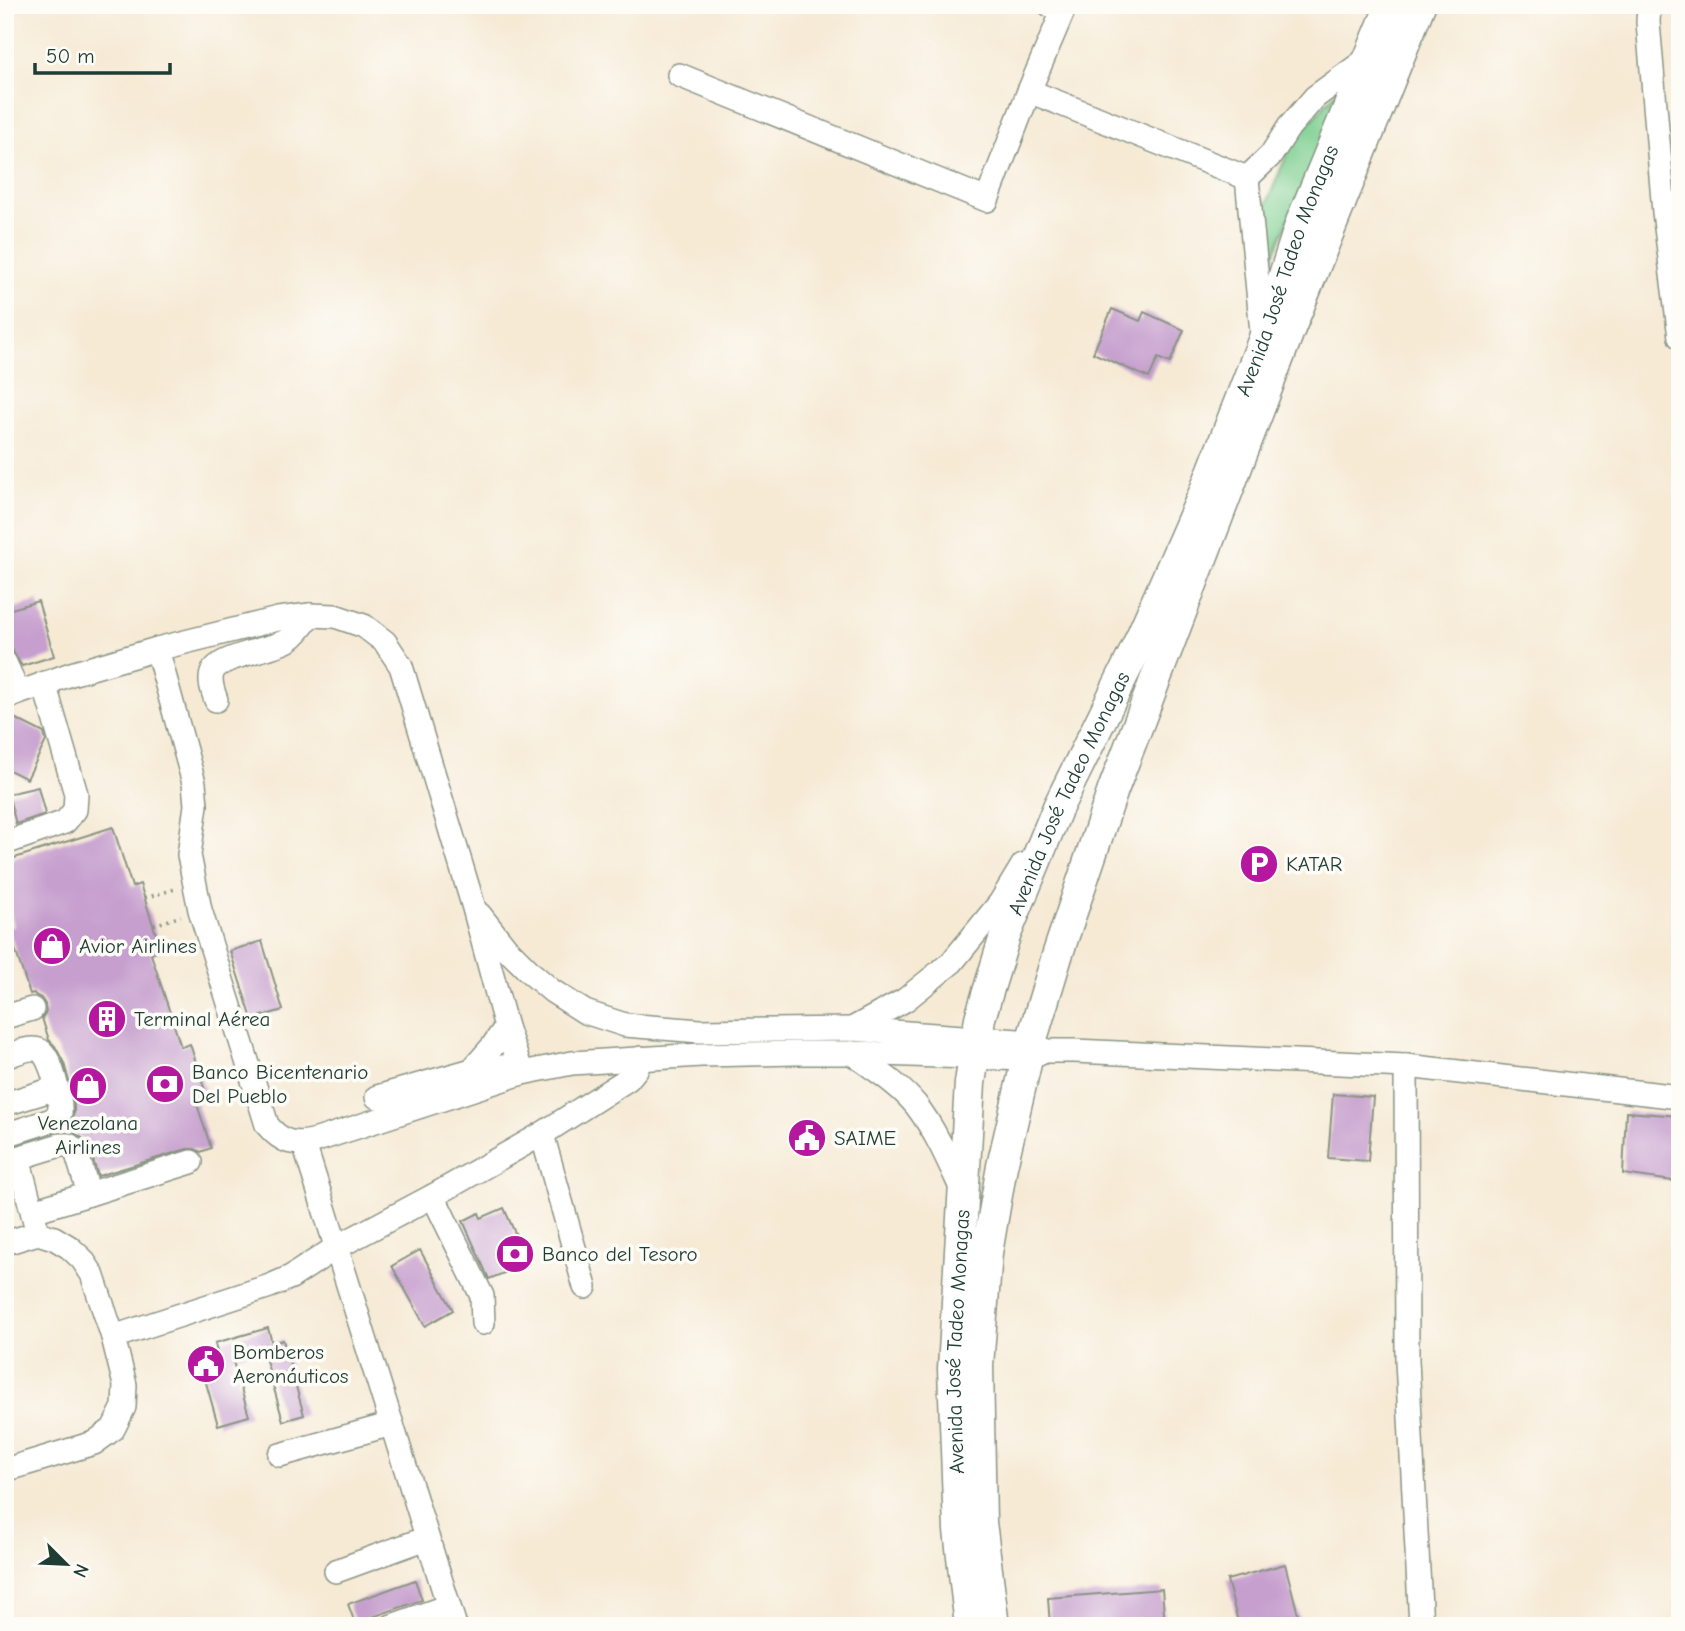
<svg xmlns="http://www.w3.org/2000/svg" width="1685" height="1631" viewBox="0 0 1685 1631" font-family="'Comic Neue',sans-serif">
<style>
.green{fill:#7cce8f;stroke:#4e8662;stroke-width:2}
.building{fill:#c69fce}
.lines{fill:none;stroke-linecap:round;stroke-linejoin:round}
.minor-casing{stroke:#8a9484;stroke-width:26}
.major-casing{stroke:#8a9484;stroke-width:33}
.path{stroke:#8a9484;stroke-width:3.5;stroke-dasharray:2 5;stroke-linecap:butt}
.minor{stroke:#fff;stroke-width:23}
.major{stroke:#fff;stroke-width:30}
.labels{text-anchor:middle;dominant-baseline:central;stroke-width:7;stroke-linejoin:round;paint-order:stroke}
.street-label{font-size:21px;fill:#1f3d34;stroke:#fdfcf7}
.poi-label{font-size:21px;fill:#1f3d34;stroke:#fdfcf7;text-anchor:start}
</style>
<rect width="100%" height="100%" fill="#fdfcf7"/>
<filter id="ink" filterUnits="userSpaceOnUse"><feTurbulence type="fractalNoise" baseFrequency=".0143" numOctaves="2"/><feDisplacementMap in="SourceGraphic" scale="14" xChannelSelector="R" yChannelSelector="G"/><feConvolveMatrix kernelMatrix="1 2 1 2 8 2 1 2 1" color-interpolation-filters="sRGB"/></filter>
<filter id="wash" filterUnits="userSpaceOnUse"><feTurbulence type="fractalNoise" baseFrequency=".00686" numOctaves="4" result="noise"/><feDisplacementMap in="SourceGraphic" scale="28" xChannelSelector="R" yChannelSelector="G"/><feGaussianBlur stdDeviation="1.57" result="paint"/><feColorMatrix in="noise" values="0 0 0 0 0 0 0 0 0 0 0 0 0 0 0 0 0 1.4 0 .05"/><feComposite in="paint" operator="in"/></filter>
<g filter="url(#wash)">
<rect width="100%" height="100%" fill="#f6ead5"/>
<path class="green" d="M1345 82 1262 284 1263 212 1292 142Z"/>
<g id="blocks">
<g class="building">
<path d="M1112 309 1140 321 1144 312 1184 330 1170 363 1158 358 1149 378 1093 353Z"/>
<path d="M38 601 54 656 22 666 13 652 5 626V611Z"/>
<path d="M14 718 44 733 46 741 27 779 5 768V737Z"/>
<path d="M38 787 45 814 16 824 8 794Z"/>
<path d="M113 827 132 887 140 884 161 950 151 954 181 1047 190 1044 207 1097 196 1101 211 1148 201 1152 195 1149H187L98 1176 89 1146 85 1140 75 1133 71 1121 74 1113V1106L70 1085 64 1063 55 1046 49 1040 42 1018 46 1012 45 1004 41 998 35 995 34 993 30 994 8 928 14 926 5 898V861Z"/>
<path d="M262 941 283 1010 252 1019 230 951Z"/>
<path d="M1333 1094 1373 1097 1368 1161 1328 1158Z"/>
<path d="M1626 1112 1680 1116V1182L1623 1174Z"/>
<path d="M504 1208 525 1256 506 1264 509 1271 489 1279 463 1221 479 1213 481 1218Z"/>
<path d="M420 1250 453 1310 425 1326 392 1266Z"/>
<path d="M268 1328 272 1343 283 1340 304 1415 283 1421 263 1349 232 1358 249 1416 218 1425 199 1358 217 1353 215 1343Z"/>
<path d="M1285 1564 1301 1626H1239L1227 1580Z"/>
<path d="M415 1580 422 1600 355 1623 348 1604Z"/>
<path d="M1162 1589 1165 1626H1050L1048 1598Z"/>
</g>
</g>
</g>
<g filter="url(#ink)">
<use href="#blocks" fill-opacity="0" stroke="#8a9484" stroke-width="2"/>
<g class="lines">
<g class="minor-casing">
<g id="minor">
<path d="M1649 5 1648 22 1664 212 1680 337"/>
<path d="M679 75 987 200 1029 91 1063 11 1050 5"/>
<path d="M1029 91 1247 178"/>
<path d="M1262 332 1247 178 1271 155 1289 127 1315 97 1367 59"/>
<path d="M157 649 194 783 196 805 189 855 200 910 267 1125C282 1143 294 1146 317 1140L522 1073 572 1063 701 1055 797 1053H852L1027 1059 1045 1051H1074L1406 1066 1680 1097"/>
<path d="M5 663 18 692"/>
<path d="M5 698 71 674 157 649 278 619 310 615 335 616 364 626 385 642 401 666 474 908 506 1027 522 1073"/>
<path d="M216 700C213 691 209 682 212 673 218 656 271 650 288 640 297 634 304 624 310 615"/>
<path d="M5 843 65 822 75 810 76 794 44 683"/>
<path d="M480 915 506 948 531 973 552 991 585 1012 625 1025 700 1031 852 1029 1031 1042 1042 1049"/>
<path d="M5 1017 32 1009"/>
<path d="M852 1029 905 1000 952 962 1000 903 1023 865"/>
<path d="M852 1053C874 1069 899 1084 916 1105 936 1131 949 1162 963 1192"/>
<path d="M5 1057C14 1054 29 1046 39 1050 51 1054 61 1100 60 1113L52 1120 5 1135"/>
<path d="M1406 1066 1407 1361 1421 1626"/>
<path d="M472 1070 492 1047 506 1027"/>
<path d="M377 1097 472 1070 513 1066"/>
<path d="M5 1104 57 1088"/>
<path d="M542 1134 585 1287"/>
<path d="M304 1144 455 1626"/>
<path d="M18 1158 36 1226"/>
<path d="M5 1162 60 1145H69L76 1151 89 1194 33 1211"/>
<path d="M89 1194 191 1162"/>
<path d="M433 1196 482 1296 483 1323"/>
<path d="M5 1243 38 1233 54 1238 69 1247 82 1259 92 1274 113 1337 125 1385 124 1407 113 1429 94 1443 5 1470"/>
<path d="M113 1337 270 1286 291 1277 337 1247 433 1196 542 1134 628 1079 637 1068 641 1058"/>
<path d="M280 1455 392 1424"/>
<path d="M336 1571 427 1538"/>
<path d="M392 1626 448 1606"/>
</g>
</g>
<g class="major-casing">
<g id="major">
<path id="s1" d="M970 1626 959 1530 953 1369 970 1083 980 1018 1005 936 1058 807 1134 653 1204 493 1263 341 1301 222 1391 5"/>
<path d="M994 1626 981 1522 978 1365 987 1253 1002 1166 1031 1042 1058 953 1113 790 1289 331 1420 5"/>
</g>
</g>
<g class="path">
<path d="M145 898 175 889"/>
<path d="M154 925 181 916"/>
</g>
<use href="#minor" class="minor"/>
<use href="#major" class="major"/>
</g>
</g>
<defs>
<g id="parking-disc" transform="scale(2.0125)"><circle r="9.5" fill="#b5179e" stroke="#fdfcf7"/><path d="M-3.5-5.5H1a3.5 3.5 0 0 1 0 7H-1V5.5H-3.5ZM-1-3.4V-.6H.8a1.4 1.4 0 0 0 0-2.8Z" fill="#fff"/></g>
<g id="shop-disc" transform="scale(2.0125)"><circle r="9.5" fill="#b5179e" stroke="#fdfcf7"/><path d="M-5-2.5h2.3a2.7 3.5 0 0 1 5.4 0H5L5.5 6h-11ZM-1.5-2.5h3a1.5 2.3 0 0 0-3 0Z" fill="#fff"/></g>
<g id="building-disc" transform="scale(2.0125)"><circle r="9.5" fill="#b5179e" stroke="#fdfcf7"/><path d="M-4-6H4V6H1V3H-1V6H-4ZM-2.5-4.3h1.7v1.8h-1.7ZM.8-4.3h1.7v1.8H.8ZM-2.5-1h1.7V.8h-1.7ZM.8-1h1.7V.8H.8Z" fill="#fff"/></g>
<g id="bank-disc" transform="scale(2.0125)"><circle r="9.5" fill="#b5179e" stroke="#fdfcf7"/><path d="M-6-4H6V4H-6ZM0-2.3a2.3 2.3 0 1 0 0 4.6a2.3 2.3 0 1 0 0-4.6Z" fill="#fff"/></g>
<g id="civic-disc" transform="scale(2.0125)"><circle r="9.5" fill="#b5179e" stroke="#fdfcf7"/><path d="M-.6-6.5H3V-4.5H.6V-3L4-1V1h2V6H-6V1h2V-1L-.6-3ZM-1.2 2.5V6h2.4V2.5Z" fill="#fff"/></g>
</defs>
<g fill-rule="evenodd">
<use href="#parking-disc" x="1259" y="864"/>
<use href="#shop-disc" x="52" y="946"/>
<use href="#building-disc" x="107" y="1019"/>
<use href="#bank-disc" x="165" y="1084"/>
<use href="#shop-disc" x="88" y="1086"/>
<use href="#civic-disc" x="807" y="1138"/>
<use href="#bank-disc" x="515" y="1254"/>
<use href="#civic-disc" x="206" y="1364"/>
</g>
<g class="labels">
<g class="street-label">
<text stroke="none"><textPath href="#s1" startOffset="1419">Avenida José Tadeo Monagas</textPath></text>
<text stroke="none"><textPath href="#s1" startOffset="852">Avenida José Tadeo Monagas</textPath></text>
<text stroke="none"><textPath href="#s1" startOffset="285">Avenida José Tadeo Monagas</textPath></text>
</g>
<g class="poi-label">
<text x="1286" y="864">KATAR</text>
<text x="79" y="946">Avior Airlines</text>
<text x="134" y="1019">Terminal Aérea</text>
<text x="192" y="1072">Banco Bicentenario<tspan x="192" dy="24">Del Pueblo</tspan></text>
<text x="88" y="1123" text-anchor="middle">Venezolana<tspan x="88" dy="24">Airlines</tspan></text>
<text x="834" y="1138">SAIME</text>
<text x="542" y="1254">Banco del Tesoro</text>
<text x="233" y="1352">Bomberos<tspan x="233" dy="24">Aeronáuticos</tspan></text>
</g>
</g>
<rect width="1685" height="1631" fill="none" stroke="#fdfcf7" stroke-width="28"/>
<g transform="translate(66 1564) rotate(114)" stroke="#fdfcf7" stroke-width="5" paint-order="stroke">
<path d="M0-5L12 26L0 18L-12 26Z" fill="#1f3d34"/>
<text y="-10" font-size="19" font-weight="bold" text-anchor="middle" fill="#1f3d34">N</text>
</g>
<path d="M35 63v10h135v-10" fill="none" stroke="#1f3d34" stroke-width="3.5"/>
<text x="46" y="63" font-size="21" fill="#1f3d34" stroke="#fdfcf7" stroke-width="5" paint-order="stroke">50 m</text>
</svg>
